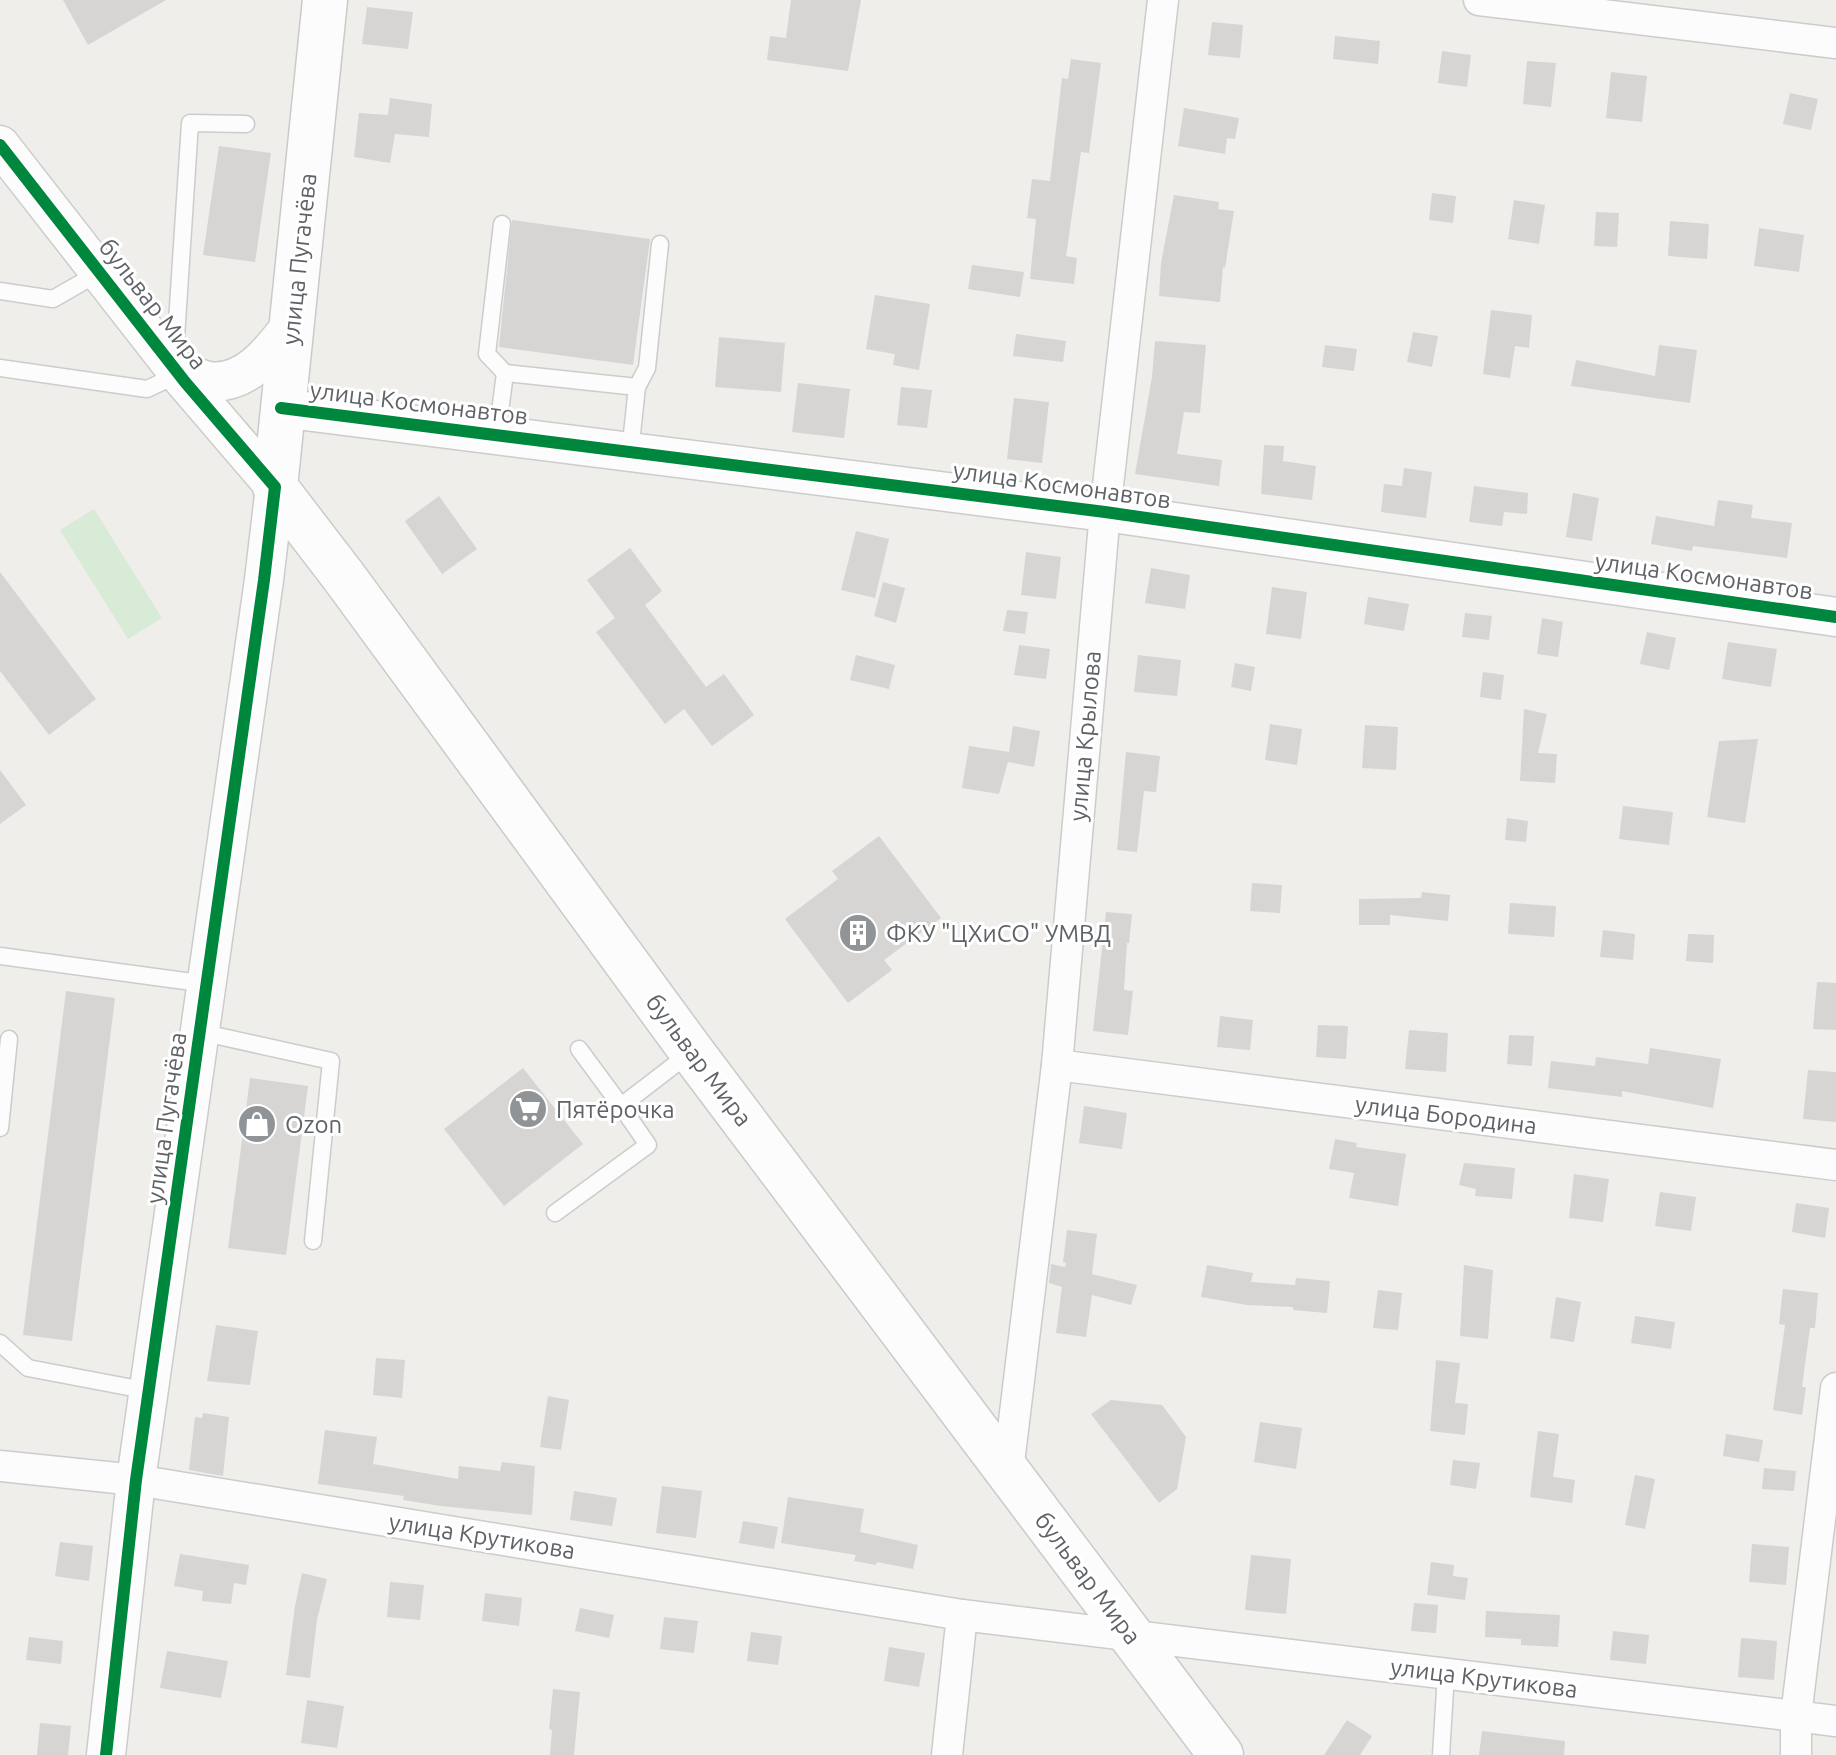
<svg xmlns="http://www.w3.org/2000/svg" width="1836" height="1755" viewBox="0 0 1836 1755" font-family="Ubuntu,sans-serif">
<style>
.green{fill:#d8ebd6}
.building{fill:#d6d5d3}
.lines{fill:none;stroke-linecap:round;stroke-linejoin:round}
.service-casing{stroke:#cbcccc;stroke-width:19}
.minor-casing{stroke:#cbcccc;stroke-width:33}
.tertiary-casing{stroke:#cbcccc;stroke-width:41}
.secondary-casing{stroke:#cacacb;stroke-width:47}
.service{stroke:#fdfcfc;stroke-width:16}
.minor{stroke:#fdfcfc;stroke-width:30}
.tertiary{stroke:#fdfcfc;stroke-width:38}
.secondary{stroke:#fdfcfc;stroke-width:44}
.cycleway-casing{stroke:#fff;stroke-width:17}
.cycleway{stroke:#00873e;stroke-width:12}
.labels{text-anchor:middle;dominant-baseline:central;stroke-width:6;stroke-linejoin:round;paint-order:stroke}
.street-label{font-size:24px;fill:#5f6368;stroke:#fff}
.poi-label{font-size:24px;fill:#5f6368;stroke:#fff;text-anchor:start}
</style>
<rect width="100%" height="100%" fill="#efeeea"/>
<path class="green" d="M94 509 162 618 128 639 60 530Z"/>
<g class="building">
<path d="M63 0H166L88 45Z"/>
<path d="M791 0H861L848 71 767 60 770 36 786 38Z"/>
<path d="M367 7 413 12 408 49 362 44Z"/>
<path d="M1212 22 1243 25 1240 58 1208 55Z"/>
<path d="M1335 36 1380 41 1378 64 1333 59Z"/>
<path d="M1442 51 1471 55 1467 87 1438 83Z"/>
<path d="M1071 59 1101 63 1089 153 1081 152 1066 256 1077 258 1074 284 1030 279 1036 219 1027 218 1032 179 1050 181 1062 78 1068 79Z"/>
<path d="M1527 61 1556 63 1551 107 1523 104Z"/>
<path d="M1611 72 1647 76 1642 122 1606 118Z"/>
<path d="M1790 93 1818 99 1811 130 1783 124Z"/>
<path d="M390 98 432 104 429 137 395 134 390 163 354 157 359 113 388 115Z"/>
<path d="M1184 108 1239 118 1235 139 1227 138 1225 154 1178 146Z"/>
<path d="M219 146 271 153 255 262 203 255Z"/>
<path d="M1432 193 1456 196 1453 223 1429 220Z"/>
<path d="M1174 195 1219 202 1218 209 1234 211 1225 268 1223 267 1220 302 1159 296 1161 263Z"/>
<path d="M1514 200 1545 205 1539 244 1508 239Z"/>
<path d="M1596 212 1619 213 1617 247 1594 246Z"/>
<path d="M512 220 650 239 633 365 499 347Z"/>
<path d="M1670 221 1709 224 1707 259 1668 256Z"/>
<path d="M1759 228 1804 235 1799 272 1754 266Z"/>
<path d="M972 265 1024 272 1020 297 968 289Z"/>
<path d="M875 295 930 304 919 370 893 365 895 354 866 349Z"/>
<path d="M1491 310 1532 315 1529 348 1515 346 1510 378 1483 374Z"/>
<path d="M1413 332 1438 336 1432 367 1407 362Z"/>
<path d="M1016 334 1066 341 1063 362 1013 356Z"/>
<path d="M719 337 785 343 781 392 715 387Z"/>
<path d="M1155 341 1206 345 1200 413 1184 412 1177 454 1222 460 1219 486 1135 474 1152 377Z"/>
<path d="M1325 345 1357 349 1354 371 1322 367Z"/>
<path d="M1659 345 1697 350 1690 403 1571 386 1576 360 1655 376Z"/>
<path d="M798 383 850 389 844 438 792 432Z"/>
<path d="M901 387 932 390 927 428 897 425Z"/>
<path d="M1014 398 1049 402 1042 463 1007 459Z"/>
<path d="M1264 445 1284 446 1283 461 1316 466 1312 500 1261 494Z"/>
<path d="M1404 468 1432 472 1426 518 1381 512 1384 484 1402 486Z"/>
<path d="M1474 486 1528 493 1527 514 1504 512 1502 526 1469 522Z"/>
<path d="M1573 493 1599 498 1592 541 1566 537Z"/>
<path d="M439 496 477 549 442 574 405 521Z"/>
<path d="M1718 500 1753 505 1751 518 1792 523 1787 558 1693 546 1692 551 1651 544 1656 516 1714 526Z"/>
<path d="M856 531 889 539 875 598 841 590Z"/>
<path d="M630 548 662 591 645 605 706 687 724 674 754 715 712 746 684 709 665 724 596 632 615 618 587 580Z"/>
<path d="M1026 552 1061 557 1056 599 1021 595Z"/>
<path d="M1151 568 1190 575 1185 609 1145 603Z"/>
<path d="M0 572 96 699 49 735 0 671Z"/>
<path d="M883 582 905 588 896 623 874 616Z"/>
<path d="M1272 587 1307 592 1301 639 1266 634Z"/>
<path d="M1368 597 1409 604 1404 631 1364 624Z"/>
<path d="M1007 610 1028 612 1025 634 1003 631Z"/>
<path d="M1465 613 1492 616 1489 640 1462 637Z"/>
<path d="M1542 618 1563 622 1558 657 1537 654Z"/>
<path d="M1647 632 1676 638 1669 670 1640 664Z"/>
<path d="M1728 642 1777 649 1771 687 1722 679Z"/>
<path d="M1019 645 1050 649 1046 679 1014 675Z"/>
<path d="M856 655 895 665 889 689 850 680Z"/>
<path d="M1138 655 1181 660 1177 696 1134 692Z"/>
<path d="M1235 663 1255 667 1251 691 1231 687Z"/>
<path d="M1483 672 1504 675 1501 700 1480 697Z"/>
<path d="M1524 709 1547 714 1538 753 1557 754 1555 783 1520 781Z"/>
<path d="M1270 724 1302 729 1297 765 1265 760Z"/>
<path d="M1365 725 1398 727 1396 770 1362 768Z"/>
<path d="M1013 726 1040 731 1034 767 1008 762 999 794 962 788 969 746 1009 752Z"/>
<path d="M1758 739 1745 823 1707 817 1719 741Z"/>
<path d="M1126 752 1160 756 1156 792 1144 791 1137 852 1117 850Z"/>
<path d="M0 770 26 805 0 824Z"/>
<path d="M1623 806 1673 812 1669 845 1619 839Z"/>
<path d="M1507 818 1528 821 1526 842 1505 840Z"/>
<path d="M879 836 941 918 884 960 892 970 848 1003 785 919 838 879 832 871Z"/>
<path d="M1252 883 1282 885 1280 913 1250 911Z"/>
<path d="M1422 892 1450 895 1448 921 1390 915V925H1359V899L1421 898Z"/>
<path d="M1510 903 1556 906 1554 937 1508 934Z"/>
<path d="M1106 912 1132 914 1129 943H1127L1124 990 1133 991 1128 1035 1093 1031Z"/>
<path d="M1603 930 1635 934 1633 960 1600 957Z"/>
<path d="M1688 934 1714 935 1713 963 1686 961Z"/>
<path d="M1817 982 1836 983V1030L1813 1029Z"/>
<path d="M66 991 115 998 72 1341 23 1335Z"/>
<path d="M1220 1016 1253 1020 1250 1050 1217 1047Z"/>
<path d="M1318 1025 1348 1026 1346 1059 1316 1057Z"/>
<path d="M1409 1030 1448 1033 1446 1072 1405 1069Z"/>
<path d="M1509 1035 1534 1036 1532 1066 1507 1064Z"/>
<path d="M1650 1048 1721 1059 1713 1108 1622 1091V1097L1548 1088 1551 1061 1595 1066 1596 1057 1648 1064Z"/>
<path d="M523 1068 583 1144 504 1206 444 1129Z"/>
<path d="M1808 1070 1836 1072V1122L1803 1119Z"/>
<path d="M250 1078 308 1086 286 1255 228 1248Z"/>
<path d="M1084 1106 1127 1113 1122 1149 1079 1143Z"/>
<path d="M1335 1139 1357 1143 1356 1147 1406 1154 1398 1206 1349 1198 1354 1173 1329 1169Z"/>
<path d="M1464 1163 1515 1168 1512 1199 1475 1196 1476 1189 1459 1185Z"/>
<path d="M1574 1174 1609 1179 1603 1222 1569 1218Z"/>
<path d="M1660 1192 1696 1197 1691 1231 1655 1226Z"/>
<path d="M1796 1203 1829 1208 1825 1238 1792 1232Z"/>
<path d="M1067 1230 1097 1234 1092 1274 1137 1285 1131 1305 1092 1295 1086 1337 1056 1333 1062 1287 1049 1283 1051 1264 1065 1267 1066 1263 1063 1262Z"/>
<path d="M1207 1265 1253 1273 1251 1282 1295 1285 1296 1278 1330 1281 1327 1313 1293 1310V1307L1247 1305 1201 1297Z"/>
<path d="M1464 1265 1493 1270 1488 1339 1460 1336Z"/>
<path d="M1783 1289 1818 1293 1815 1328H1810L1802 1387H1806L1802 1415 1773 1410 1785 1325 1779 1324Z"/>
<path d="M1378 1290 1402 1293 1398 1330 1373 1328Z"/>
<path d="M1556 1297 1581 1302 1574 1342 1550 1338Z"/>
<path d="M1635 1316 1675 1322 1671 1349 1631 1343Z"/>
<path d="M216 1325 258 1331 250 1385 207 1381Z"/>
<path d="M376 1358 405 1360 402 1398 373 1395Z"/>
<path d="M1436 1360 1460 1363 1455 1403 1468 1404 1465 1435 1430 1431Z"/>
<path d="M548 1396 569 1400 561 1450 540 1447Z"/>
<path d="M1111 1400 1162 1405 1186 1437 1177 1489 1159 1503 1091 1414Z"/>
<path d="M203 1413 229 1417 223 1476 189 1470 195 1417 202 1418Z"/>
<path d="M1260 1422 1302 1428 1296 1469 1254 1462Z"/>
<path d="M325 1430 377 1437 373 1464 458 1479 459 1466 500 1471 502 1462 535 1466 532 1515 441 1506 403 1500 404 1496 318 1484Z"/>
<path d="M1538 1431 1559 1434 1553 1477 1575 1480 1572 1503 1530 1497Z"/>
<path d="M1726 1434 1763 1440 1759 1462 1723 1456Z"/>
<path d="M1453 1460 1480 1463 1476 1489 1450 1485Z"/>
<path d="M1764 1468 1796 1471 1794 1491 1762 1489Z"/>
<path d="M1635 1475 1655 1479 1645 1529 1625 1525Z"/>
<path d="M662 1486 702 1491 696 1538 656 1533Z"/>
<path d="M574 1491 617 1498 612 1526 570 1520Z"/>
<path d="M788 1497 864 1509 860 1532 918 1545 913 1569 877 1562 876 1565 854 1561 856 1555 781 1543Z"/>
<path d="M743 1521 778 1527 774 1549 739 1543Z"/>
<path d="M60 1542 93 1546 89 1581 55 1576Z"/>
<path d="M1752 1544 1789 1547 1786 1585 1749 1582Z"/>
<path d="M180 1554 249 1565 246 1585 234 1583 231 1604 202 1601 203 1591 174 1586Z"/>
<path d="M1251 1555 1291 1559 1286 1614 1245 1610Z"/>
<path d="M1431 1562 1454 1565 1453 1576 1468 1578 1465 1600 1427 1595Z"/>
<path d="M302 1573 327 1579 317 1620 310 1678 286 1675 295 1606Z"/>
<path d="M390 1582 424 1585 420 1620 387 1617Z"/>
<path d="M485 1593 522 1598 519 1626 482 1621Z"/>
<path d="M1414 1603 1438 1605 1436 1633 1411 1631Z"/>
<path d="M580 1608 614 1615 609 1638 575 1631Z"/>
<path d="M1486 1611 1560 1615 1558 1647 1521 1645V1639L1485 1637Z"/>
<path d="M664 1617 698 1621 694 1653 660 1649Z"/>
<path d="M1613 1631 1649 1635 1646 1664 1610 1660Z"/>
<path d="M751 1632 782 1636 778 1665 747 1661Z"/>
<path d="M29 1637 63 1641 61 1664 26 1660Z"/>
<path d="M1741 1638 1777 1641 1774 1680 1738 1677Z"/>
<path d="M889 1647 925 1653 919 1687 884 1681Z"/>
<path d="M167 1651 228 1661 221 1698 160 1688Z"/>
<path d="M553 1689 580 1692 574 1755H550L552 1730 549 1729Z"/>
<path d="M307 1700 344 1706 337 1748 301 1743Z"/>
<path d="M1347 1720 1372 1736 1360 1755H1324Z"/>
<path d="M40 1723 71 1726 68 1755H37Z"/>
<path d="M1482 1731 1565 1741 1564 1755H1479Z"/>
</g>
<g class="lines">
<g class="service-casing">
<g id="service">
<path d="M502 224 487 354 505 373"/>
<path d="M0 291 53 299 100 272"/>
<path d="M0 368 147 389 162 382 174 368 190 123 246 124"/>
<path d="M637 387 647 368 660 244"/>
<path d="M497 435 505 373 637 387 630 452"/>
<path d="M0 956 207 984"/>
<path d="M200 1032 331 1061 313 1241"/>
<path d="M579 1049 621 1106 690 1053"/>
<path d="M0 1128 9 1039"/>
<path d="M555 1213 648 1145 621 1106"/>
<path d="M0 1343 28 1368 149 1391"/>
<path d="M1441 1755 1446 1674"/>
</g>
</g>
<g class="minor-casing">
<g id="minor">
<path d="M1479 0 1836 43"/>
<path d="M1057 1065 1836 1165"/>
<path d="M0 1466 136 1480 962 1615"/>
<path d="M1008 1471 1057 1065 1105 512 1163 0"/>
<path d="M947 1755 962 1615 1836 1721"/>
<path d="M1796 1755V1716L1836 1388"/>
</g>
</g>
<g class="tertiary-casing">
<g id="tertiary">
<path d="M0 145 185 382 275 487 264 580 136 1480 106 1755"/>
<path d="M174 368C185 372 197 379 209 381 247 386 273 349 293 323"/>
<path d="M281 408 1105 512 1836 617"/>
</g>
</g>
<g class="secondary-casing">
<path id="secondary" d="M325 0 275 487 344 577 692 1052 1221 1755"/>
</g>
<use href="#service" class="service"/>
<use href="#minor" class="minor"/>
<use href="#tertiary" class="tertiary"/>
<use href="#secondary" class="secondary"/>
<g class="cycleway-casing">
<g id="cycleway">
<path d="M0 145 185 382 275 487 264 580 136 1480 106 1755"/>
<path d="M281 408 1105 512 1836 617"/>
</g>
</g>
<use href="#cycleway" class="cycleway"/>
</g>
<defs>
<g id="building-disc" transform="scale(2)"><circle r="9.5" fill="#919496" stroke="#fff"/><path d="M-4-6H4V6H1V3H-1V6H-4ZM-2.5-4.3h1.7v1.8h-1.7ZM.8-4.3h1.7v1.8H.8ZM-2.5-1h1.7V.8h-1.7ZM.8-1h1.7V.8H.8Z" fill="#fff"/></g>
<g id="supermarket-disc" transform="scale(2)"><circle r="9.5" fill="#919496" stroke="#fff"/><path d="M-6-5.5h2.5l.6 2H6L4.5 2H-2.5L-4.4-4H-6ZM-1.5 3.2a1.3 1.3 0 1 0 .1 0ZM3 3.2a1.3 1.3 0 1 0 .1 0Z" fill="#fff"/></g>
<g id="shop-disc" transform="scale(2)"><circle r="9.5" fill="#919496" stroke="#fff"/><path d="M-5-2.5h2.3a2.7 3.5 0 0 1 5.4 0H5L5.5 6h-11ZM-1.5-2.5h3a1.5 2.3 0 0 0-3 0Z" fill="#fff"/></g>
</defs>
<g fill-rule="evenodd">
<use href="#building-disc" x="858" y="933"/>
<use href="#supermarket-disc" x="528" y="1109"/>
<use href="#shop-disc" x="257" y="1124"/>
</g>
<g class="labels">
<g class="street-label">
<text transform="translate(299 259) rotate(-84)">улица Пугачёва</text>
<text transform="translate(153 304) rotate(52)">бульвар Мира</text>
<text transform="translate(419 403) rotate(7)">улица Космонавтов</text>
<text transform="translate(1062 485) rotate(8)">улица Космонавтов</text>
<text transform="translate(1704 576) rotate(8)">улица Космонавтов</text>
<text transform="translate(1085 736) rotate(-85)">улица Крылова</text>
<text transform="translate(699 1060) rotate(53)">бульвар Мира</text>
<text transform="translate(1446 1115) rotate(7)">улица Бородина</text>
<text transform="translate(166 1118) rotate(-82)">улица Пугачёва</text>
<text transform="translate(482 1536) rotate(9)">улица Крутикова</text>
<text transform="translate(1088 1578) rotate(53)">бульвар Мира</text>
<text transform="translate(1484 1678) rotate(7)">улица Крутикова</text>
</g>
<g class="poi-label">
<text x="886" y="933">ФКУ "ЦХиСО" УМВД</text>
<text x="556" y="1109">Пятёрочка</text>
<text x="285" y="1124">Ozon</text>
</g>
</g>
</svg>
